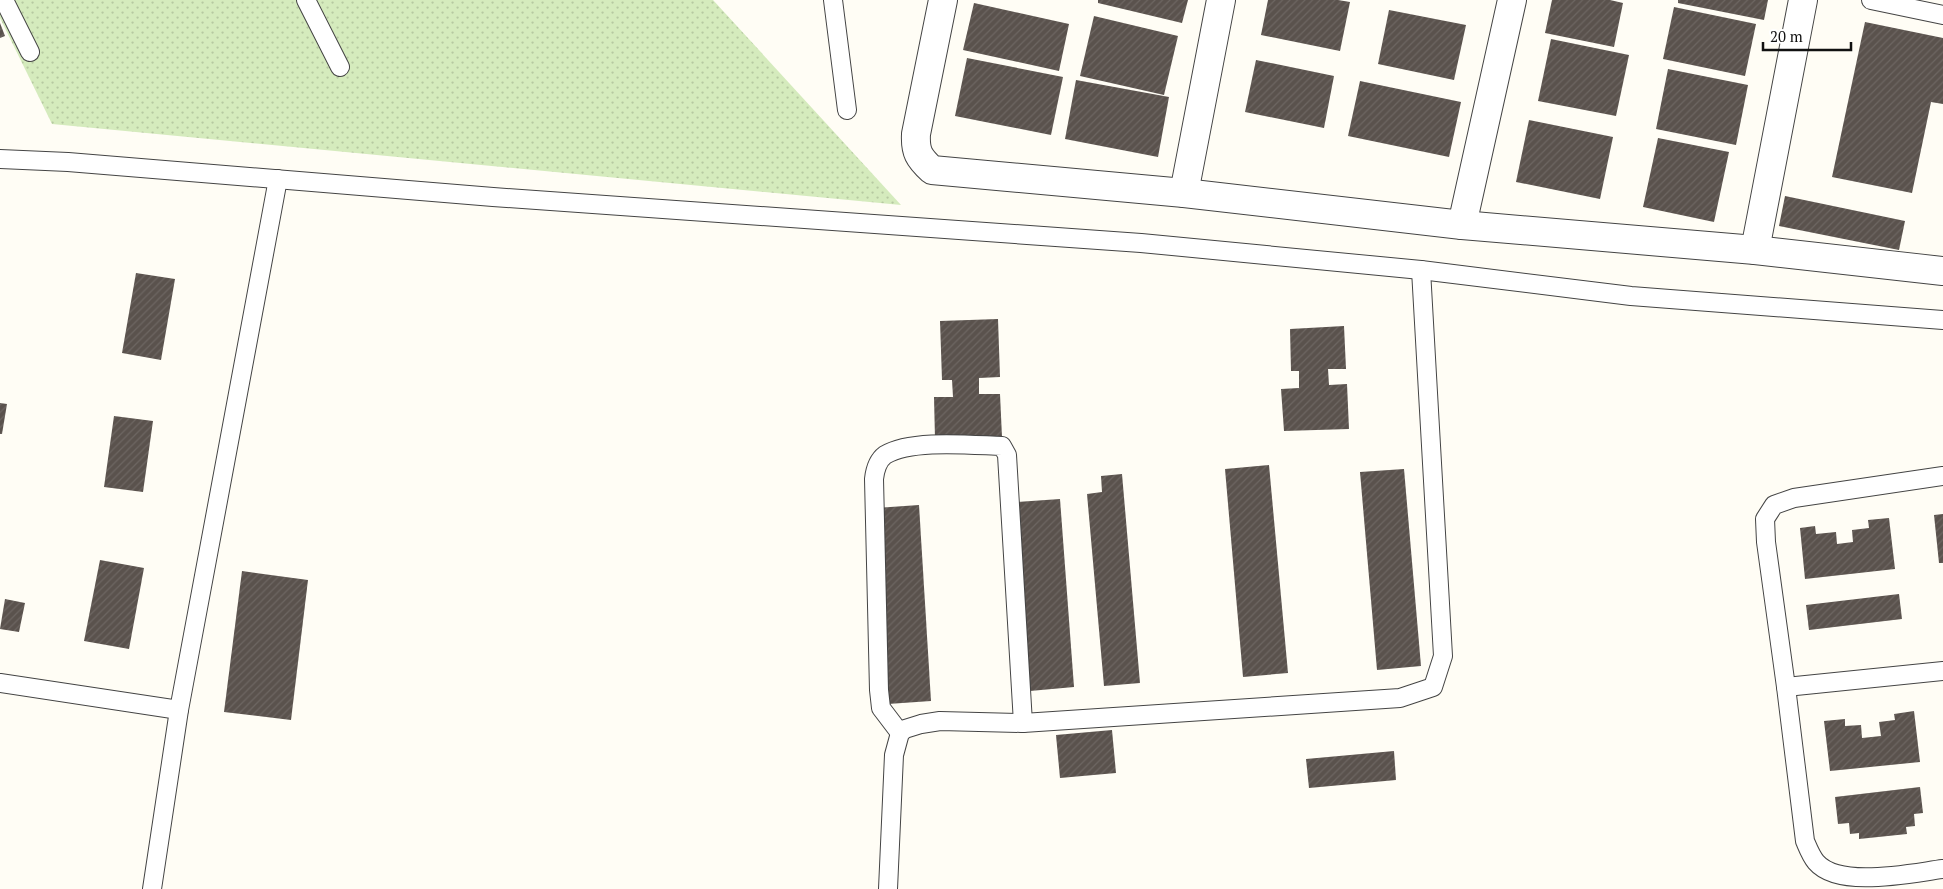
<svg xmlns="http://www.w3.org/2000/svg" width="1943" height="889" viewBox="0 0 1943 889" font-family="'PT Serif',serif">
<style>
.grass{fill:url(#grass-dots)}
.building{fill:url(#building-hatch)}
.lines{fill:none;stroke-linecap:round;stroke-linejoin:round}
.service-casing{stroke:#444;stroke-width:20}
.minor-casing{stroke:#444;stroke-width:30}
.service{stroke:#fff;stroke-width:18}
.minor{stroke:#fff;stroke-width:28}
</style>
<defs>
<pattern id="grass-dots" width="8" height="8" patternUnits="userSpaceOnUse" patternTransform="scale(1.25)"><rect width="8" height="8" fill="#d5ebbd"/><path d="M2 2h.1M6 6h.1" fill="none" stroke="#b6c8a1" stroke-width="1.8" stroke-linecap="round"/></pattern>
<pattern id="building-hatch" width="6" height="6" patternUnits="userSpaceOnUse" patternTransform="scale(1.25)"><rect width="6" height="6" fill="#5a524d"/><path d="M-1 1l2-2M0 6l6-6M5 7l2-2" fill="none" stroke="#6d6662"/></pattern>
</defs>
<rect width="100%" height="100%" fill="#fffdf5"/>
<path class="grass" d="M0 0H713L901 205 52 124 0 18Z"/>
<g class="building">
<path d="M1098 0H1188L1182 23 1098 3Z"/>
<path d="M1268 0H1338L1350 2 1340 51 1261 35Z"/>
<path d="M1552 0H1610L1623 3 1614 47 1545 33Z"/>
<path d="M1678 0H1768L1764 20 1678 3Z"/>
<path d="M974 3 1069 24 1059 71 963 50Z"/>
<path d="M1674 7 1756 24 1745 76 1663 59Z"/>
<path d="M1389 10 1466 25 1454 80 1378 64Z"/>
<path d="M1094 16 1178 36 1164 95 1080 76Z"/>
<path d="M1865 22 1943 38V104L1931 102 1912 193 1832 177Z"/>
<path d="M0 23 5 36 0 38Z"/>
<path d="M1551 39 1629 55 1616 116 1538 101Z"/>
<path d="M967 58 1063 77 1051 135 955 116Z"/>
<path d="M1256 60 1334 76 1324 128 1245 112Z"/>
<path d="M1668 69 1748 85 1736 145 1656 129Z"/>
<path d="M1076 80 1169 97 1158 157 1065 139Z"/>
<path d="M1360 81 1461 102 1449 157 1348 136Z"/>
<path d="M1529 120 1613 137 1600 199 1516 182Z"/>
<path d="M1658 138 1729 152 1714 222 1643 207Z"/>
<path d="M1785 196 1905 221 1899 250 1779 226Z"/>
<path d="M136 273 175 279 161 360 122 353Z"/>
<path d="M998 319 1000 377 979 378V394H1000L1002 437 935 439 934 397H953L952 380H942L940 321Z"/>
<path d="M1344 326 1346 369H1328L1329 385 1347 384 1349 429 1284 431 1281 389 1299 388V371H1291L1290 329Z"/>
<path d="M0 403 7 404 2 434H0Z"/>
<path d="M114 416 153 421 143 492 104 487Z"/>
<path d="M1269 465 1288 673 1243 677 1225 469Z"/>
<path d="M1404 469 1421 666 1377 670 1360 472Z"/>
<path d="M1122 474 1140 683 1104 686 1087 494 1102 492 1101 476Z"/>
<path d="M1060 499 1074 687 1030 691 1017 502Z"/>
<path d="M919 505 931 701 888 704 876 508Z"/>
<path d="M1943 514V563H1939L1934 515Z"/>
<path d="M1889 518 1895 569 1805 579 1800 528 1815 526 1816 534 1836 532 1837 544 1853 542 1852 530 1869 528 1868 520Z"/>
<path d="M100 560 144 568 129 649 84 641Z"/>
<path d="M242 571 308 580 291 720 224 712Z"/>
<path d="M1899 594 1902 619 1809 630 1806 605Z"/>
<path d="M5 599 25 603 19 632 0 629Z"/>
<path d="M1914 711 1920 762 1830 771 1824 721 1845 719V726L1861 725 1862 738 1881 736 1879 722 1895 720 1894 714Z"/>
<path d="M1112 730 1116 773 1060 778 1056 735Z"/>
<path d="M1394 751 1396 780 1309 788 1306 759Z"/>
<path d="M1920 787 1923 813 1914 814 1915 826 1906 827 1907 834 1859 839V833L1850 834 1849 823 1838 824 1835 797Z"/>
</g>
<g class="lines">
<g class="service-casing">
<g id="service">
<path d="M4 0 30 52"/>
<path d="M306 0 340 67"/>
<path d="M833 0 847 110"/>
<path d="M1871 0 1943 15"/>
<path d="M0 159 68 162 493 197 1141 243 1421 270 1631 296 1943 320"/>
<path d="M1943 476 1794 498 1774 505 1765 519 1766 542 1786 687 1805 841C1808 848 1811 856 1816 862 1839 889 1911 873 1943 869"/>
<path d="M0 683 179 710"/>
<path d="M1786 687 1943 671"/>
<path d="M900 733 881 708 879 690 874 479C875 470 877 461 885 455 911 439 971 445 1002 446L1007 455 1023 723"/>
<path d="M152 889 179 710 278 179"/>
<path d="M888 889 894 755 900 733 905 729 921 724 940 721 1023 723 1400 698 1433 687 1443 656 1421 270"/>
</g>
</g>
<g class="minor-casing">
<g id="minor">
<path d="M943 0 916 134C915 152 919 158 932 170L1184 193 1462 225 1755 250 1943 271"/>
<path d="M1184 193 1221 0"/>
<path d="M1462 225 1512 0"/>
<path d="M1755 250 1803 0"/>
</g>
</g>
<use href="#service" class="service"/>
<use href="#minor" class="minor"/>
</g>
<path d="M1763 42v8h88v-8" fill="none" stroke="#111111" stroke-width="2.5"/>
<text x="1770" y="42" font-size="15" fill="#111111" stroke="#ffffff" stroke-width="4" paint-order="stroke">20 m</text>
</svg>
